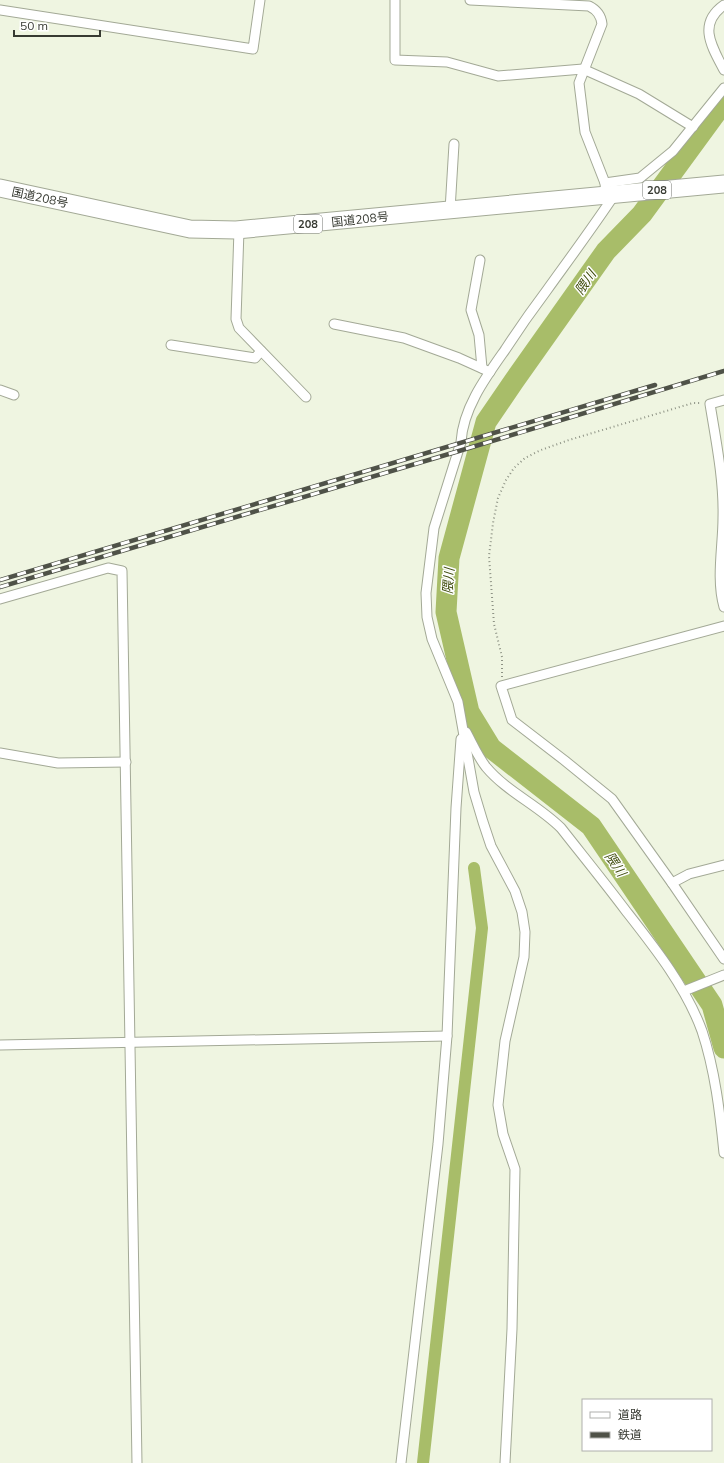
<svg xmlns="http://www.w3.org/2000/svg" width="724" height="1463" viewBox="0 0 724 1463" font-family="Mulish,'Noto Sans JP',sans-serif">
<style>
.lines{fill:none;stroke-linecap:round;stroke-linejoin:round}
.canal{stroke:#a8bd69;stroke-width:12}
.river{stroke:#a8bd69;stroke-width:21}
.street-casing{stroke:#a3a996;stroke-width:11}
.highway-casing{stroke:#a3a996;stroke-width:19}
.path{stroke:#8e9385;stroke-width:2;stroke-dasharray:1 3;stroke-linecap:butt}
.street{stroke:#fff;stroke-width:9}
.highway{stroke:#fff;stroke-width:17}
.rail-casing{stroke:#4f5248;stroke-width:4.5}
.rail{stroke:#fff;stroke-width:3;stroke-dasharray:9;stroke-linecap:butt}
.labels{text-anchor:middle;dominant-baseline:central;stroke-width:3;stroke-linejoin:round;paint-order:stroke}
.shield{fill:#fff;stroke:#737570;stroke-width:1}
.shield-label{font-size:11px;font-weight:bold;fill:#373a32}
.street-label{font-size:12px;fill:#373a32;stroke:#fff}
.water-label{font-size:13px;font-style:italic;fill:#3f4c0c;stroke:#fff}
</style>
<rect width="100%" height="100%" fill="#eff5e1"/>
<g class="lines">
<path class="canal" d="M423 1463 482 928 474 868"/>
<path class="river" d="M724 102 642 214 606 251 514 381 486 422 449 558 446 612 469 712 491 748 591 826 712 1005 724 1048"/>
<g class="street-casing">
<g id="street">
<path d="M395 0V60L447 62 498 76 583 69 639 94 693 127"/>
<path d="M470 0 589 6C597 10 601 15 602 24L579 83 585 132 605 183 606 195"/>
<path d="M724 5C697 24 712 47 724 70"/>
<path d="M0 10 253 49 260 0"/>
<path d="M605 183 640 178 673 151 724 88"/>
<path d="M450 210 454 144"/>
<path d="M239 230 236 319 239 328 306 397"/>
<path d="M480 260 471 310 479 335 482 368"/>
<path d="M334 324 404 338 459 358 490 372"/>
<path d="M171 345 255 358 261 351"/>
<path d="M0 390 14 395"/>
<path d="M724 400 710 404C716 441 724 480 723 518 723 546 716 579 724 607"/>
<path d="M0 599 108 568 122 571 137 1463"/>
<path d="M724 626 501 686 512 720 564 760 612 799 672 883 724 959"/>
<path d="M466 732C472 743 478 757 486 767 507 792 538 805 561 828 583 856 605 883 626 911 655 948 686 987 702 1031 715 1070 720 1113 724 1153"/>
<path d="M0 753 58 763 126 762"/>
<path d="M672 883 689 874 724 865"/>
<path d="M684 991 724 975"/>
<path d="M0 1045 447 1036"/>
<path d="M401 1463 438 1144 447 1036 456 808 461 739"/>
<path d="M505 1463 512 1329 515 1169 503 1134 498 1105 505 1041 524 957 525 932 522 912 515 891 491 846 483 822 474 792 458 702 432 639 427 617 426 593 434 528 461 442C463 408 486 377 505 350 518 330 532 310 547 290 570 258 593 227 615 194"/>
</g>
</g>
<g class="highway-casing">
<path id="highway" d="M0 188 190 229 236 230 724 184"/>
</g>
<path class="path" d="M502 677V657L494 624 489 556 493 523 498 498 506 480 514 468 525 458 541 450 569 440 693 403H700"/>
<use href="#street" class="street"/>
<use href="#highway" class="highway"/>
<g class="rail-casing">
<g id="rail">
<path d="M0 580 655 385"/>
<path d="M0 587 459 451 724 371"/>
</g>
</g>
<use href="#rail" class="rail"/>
</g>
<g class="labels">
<g class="shield">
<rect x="643" y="181" width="28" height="18" rx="3"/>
<rect x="294" y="215" width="28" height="18" rx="3"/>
</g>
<g class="shield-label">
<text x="657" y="190">208</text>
<text x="308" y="224">208</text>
</g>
<g class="street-label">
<text transform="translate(40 197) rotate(12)">国道208号</text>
<text transform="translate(360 219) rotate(-6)">国道208号</text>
</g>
<g class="water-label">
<text transform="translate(585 282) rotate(-55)">隈川</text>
<text transform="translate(448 581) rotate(-86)">隈川</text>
<text transform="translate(616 864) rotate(56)">隈川</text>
</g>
</g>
<rect x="582" y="1399" width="130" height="52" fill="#ffffff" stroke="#afb0ad"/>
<rect x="590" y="1412" width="20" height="6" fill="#ffffff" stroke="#afb0ad"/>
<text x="618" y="1419" font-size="12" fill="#373a32">道路</text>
<rect x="590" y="1432" width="20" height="6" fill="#4f5248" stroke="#afb0ad"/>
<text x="618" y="1439" font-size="12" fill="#373a32">鉄道</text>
<path d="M14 30v6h86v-6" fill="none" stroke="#373a32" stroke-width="2"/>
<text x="20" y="30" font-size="12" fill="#373a32" stroke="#ffffff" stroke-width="3" paint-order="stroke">50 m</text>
</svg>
